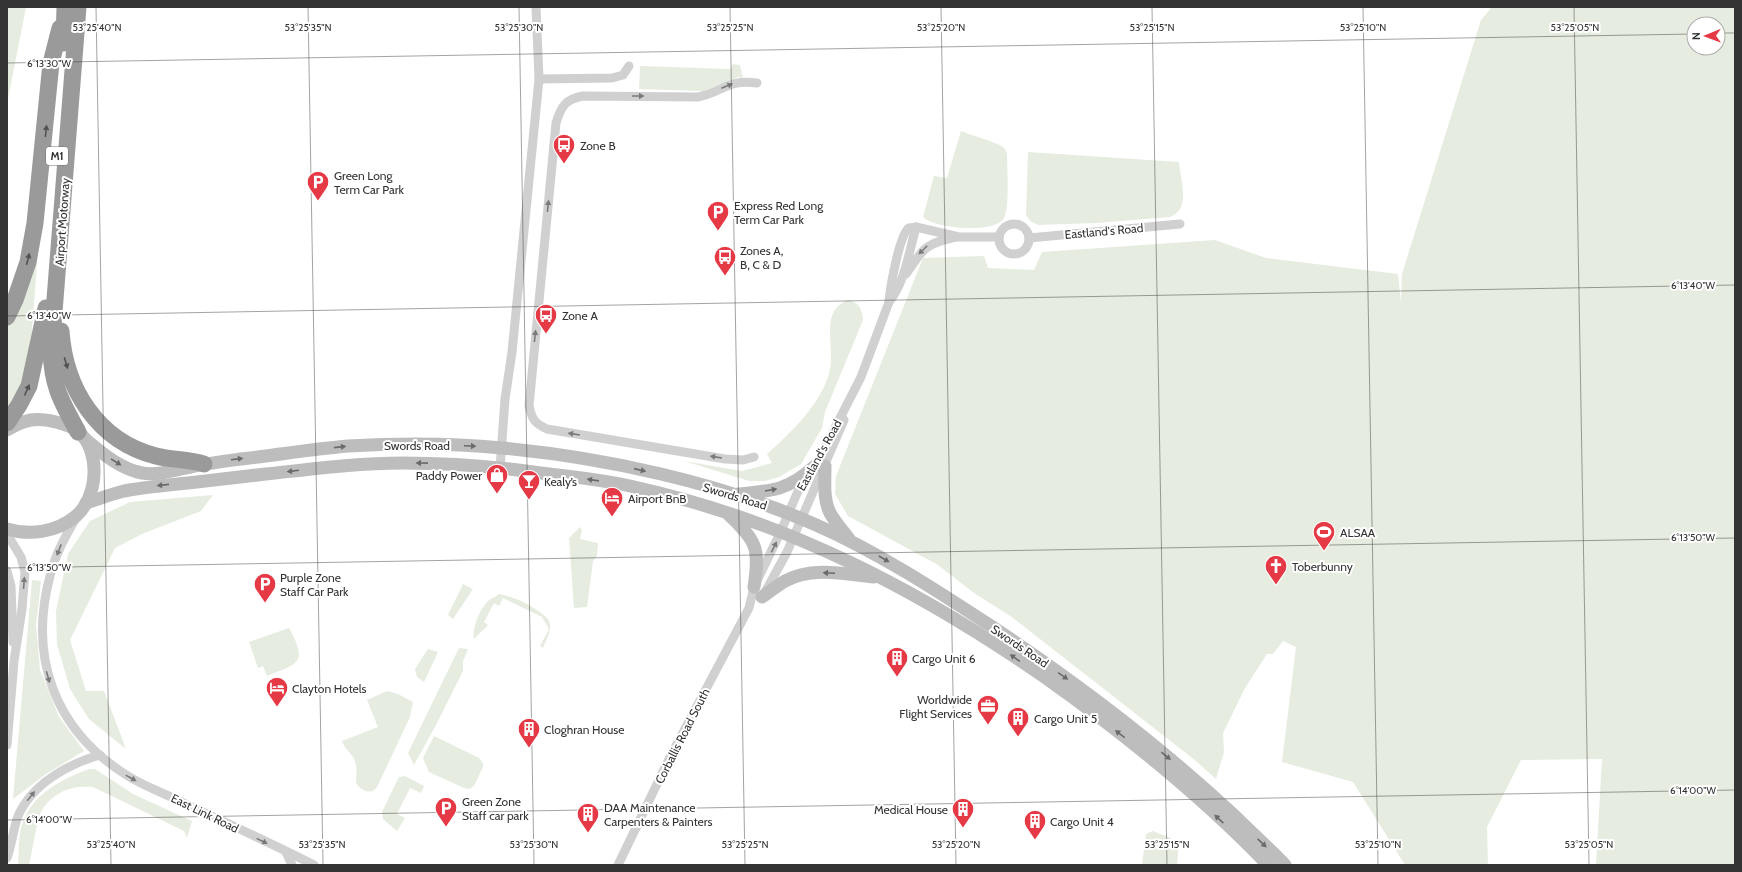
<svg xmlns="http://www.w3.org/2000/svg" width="1742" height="872" viewBox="0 0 1742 872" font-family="Cabin,sans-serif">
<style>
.green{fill:#e6ecdf;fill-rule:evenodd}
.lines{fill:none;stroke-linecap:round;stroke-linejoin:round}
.minor{stroke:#d0d0d0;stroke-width:9}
.secondary{stroke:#bdbdbd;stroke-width:13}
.motorway{stroke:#9a9a9a;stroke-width:17}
.oneway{fill:#7a7a7a}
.oneway2{fill:#525252}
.oneway3{fill:#6a6a6a}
.ticks{fill:none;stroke:#333;stroke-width:1;stroke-opacity:0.45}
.labels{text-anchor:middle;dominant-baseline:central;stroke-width:4;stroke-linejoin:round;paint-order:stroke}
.shield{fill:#fff;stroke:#707070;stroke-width:1}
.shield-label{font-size:11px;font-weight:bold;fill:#333}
.poi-label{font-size:12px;fill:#333;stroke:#fff;text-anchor:start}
.street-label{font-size:12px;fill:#333;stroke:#fff}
.ticks-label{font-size:10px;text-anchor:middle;fill:#333;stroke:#fff;stroke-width:4;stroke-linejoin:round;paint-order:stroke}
</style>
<rect width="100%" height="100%" fill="#fff"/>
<g class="green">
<path d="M7 7H26L7 104Z"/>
<path d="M1492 7H1735V865H1596L1602 759 1521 760 1487 827 1488 865H1405L1353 782 1282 762 1296 647 1283 641 1273 654H1267L1245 688 1223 733 1224 752 1216 779 1196 761 1012 617 974 593 938 565 848 516 835 494 836 476 923 258 984 256 988 268 1034 270 1042 252 1215 240 1266 258 1398 274 1401 303 1402 274 1481 20ZM1694 24H1718V48H1694Z"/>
<path d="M733 64 740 65 743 78 738 77 704 91 639 89 640 66 730 69Z"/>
<path d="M961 131C970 135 1000 143 1004 148 1006 150 1006 152 1007 154 1007 169 1010 206 1004 218 996 234 935 229 923 217L934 176 947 178Z"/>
<path d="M1028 152 1179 162C1180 179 1192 209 1170 217L1096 223 1038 225 1030 221 1026 215Z"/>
<path d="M38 251 31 344 25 381 7 411V327Z"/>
<path d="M848 300C860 303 862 309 863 320L825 412 822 428 801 464 779 477 765 481H749L684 461 742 471 772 463 767 454C790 434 824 401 830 369 835 346 819 311 848 300Z"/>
<path d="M213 495 201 511 142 534 115 548 70 640 86 691H104L126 749 89 719 70 689 57 644 56 611 68 554 90 521 130 502Z"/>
<path d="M580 527 582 530 580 539 598 543 597 556 593 561 587 607 574 608 569 538Z"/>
<path d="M32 580 41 581 36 625 40 670 59 717 84 751 46 774 13 799Z"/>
<path d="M463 584 473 589 453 619 448 615Z"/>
<path d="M499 594C511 595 543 610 549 621 553 629 546 640 543 648L540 646 549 629 542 617 503 598 499 606 494 603 484 622 488 625 474 639C472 627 480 609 488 601 491 598 496 597 499 594Z"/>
<path d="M289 628C308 663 299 663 267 676L263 666 258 668 249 642Z"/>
<path d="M459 648 468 649 463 661V671L437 723 414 765 408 753Z"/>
<path d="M428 649 438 652 424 682 417 677 415 669Z"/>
<path d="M387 691 398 694 413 702 410 717 377 787 373 791C366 793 360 789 356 783 356 774 358 765 353 757 349 751 344 748 342 741L378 727 367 700Z"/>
<path d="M434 736 479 758 483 763V767L474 786 469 789 464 788 429 772 423 758Z"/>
<path d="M89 769H95L133 794 192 821 187 838 184 831 93 787C73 785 54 791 42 810 37 817 32 854 29 865H18C19 851 18 834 23 822 33 794 62 779 89 769Z"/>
<path d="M405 776 424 786 421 793 410 788 397 814 405 818 397 831 383 819 382 812 399 777Z"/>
<path d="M1153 831C1177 841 1180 837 1177 865H1142L1146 834Z"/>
</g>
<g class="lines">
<g class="minor">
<path d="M539 79 612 78 623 75 629 66"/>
<circle cx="1014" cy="239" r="15"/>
<path d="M1029 238 1180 224"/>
<path d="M906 274C924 248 924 244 956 237"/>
<path d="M889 302C890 289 899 235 909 228L916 227 959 237H999"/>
<path d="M754 457 743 460 725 459 547 429C534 423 532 419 529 406L556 123C561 106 566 99 583 96L698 97C723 92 727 79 757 83"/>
<path d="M500 468 505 399 512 352 539 79 536 7"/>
<path d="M76 518C65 537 55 555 50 576 28 658 55 731 128 776 144 786 161 792 177 800 223 821 269 842 314 865"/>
<path d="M7 534 21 557 25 572 22 609 14 661 7 745"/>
<path d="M7 571 11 586 13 642"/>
<path d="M764 594 787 552 844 420"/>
<path d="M286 852 292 865"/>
<path d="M7 858C12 844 13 830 18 816 32 784 68 764 100 755"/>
<path d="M618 865 671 755 749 608 754 587 781 531 795 498 800 487 816 465 861 377 889 302C905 282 909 252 916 227"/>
</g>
<g class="secondary">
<path d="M7 430C25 419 36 417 56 422 64 424 73 427 79 432 101 452 98 497 76 516 57 532 30 536 7 529"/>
<path d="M85 439C102 453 120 469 142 473 159 476 178 469 195 466 210 463 226 461 241 459 277 455 312 449 348 446 399 443 451 443 502 448 606 458 718 482 814 524 878 552 936 590 994 628 1080 685 1162 748 1237 818 1253 834 1270 849 1285 865"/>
<path d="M825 466C825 481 823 499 830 513 835 522 843 531 849 539"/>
<path d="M738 494C773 491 789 490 816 465"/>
<path d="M86 503C99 499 111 494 124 491 145 487 167 485 188 483 214 480 240 477 266 474 312 469 357 463 403 463 447 463 490 466 533 472 566 476 598 479 630 486 782 519 916 588 1043 676 1122 732 1201 795 1268 865"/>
<path d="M729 515C757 541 760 549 754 587"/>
<path d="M762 597C769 592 777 586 785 581 812 566 845 574 874 577"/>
</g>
<g class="motorway">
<path d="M78 7 51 350C52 386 61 401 78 432"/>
<path d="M64 43 65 7"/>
<path d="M7 317 15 300 28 262 35 223 51 63 60 28"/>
<path d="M61 331C65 388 97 441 156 456 172 460 188 459 204 464"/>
<path d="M7 423 19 405 29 386 46 308"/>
</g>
</g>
<defs><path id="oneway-solid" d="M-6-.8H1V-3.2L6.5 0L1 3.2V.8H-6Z"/></defs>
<g class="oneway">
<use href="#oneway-solid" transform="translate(727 86) rotate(-23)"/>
<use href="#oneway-solid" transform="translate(638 96)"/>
<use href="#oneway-solid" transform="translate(548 206) rotate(-84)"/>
<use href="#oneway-solid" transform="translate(923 250) rotate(135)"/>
<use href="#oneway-solid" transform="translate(535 336) rotate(-84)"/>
<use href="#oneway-solid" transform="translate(574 434) rotate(-171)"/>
<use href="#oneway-solid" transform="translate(716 457) rotate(-171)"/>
<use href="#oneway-solid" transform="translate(774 547) rotate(-64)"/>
<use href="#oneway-solid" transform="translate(59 550) rotate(111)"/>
<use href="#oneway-solid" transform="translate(24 583) rotate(-86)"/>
<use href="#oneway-solid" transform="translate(48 677) rotate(74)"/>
<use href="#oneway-solid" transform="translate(131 778) rotate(29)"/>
<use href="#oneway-solid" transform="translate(31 796) rotate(-51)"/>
<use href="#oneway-solid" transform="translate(262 841) rotate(26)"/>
</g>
<g class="oneway2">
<use href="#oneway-solid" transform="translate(46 131) rotate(-84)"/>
<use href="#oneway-solid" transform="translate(28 259) rotate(-76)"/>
<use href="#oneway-solid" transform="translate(66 363) rotate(74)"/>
<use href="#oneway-solid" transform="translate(27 390) rotate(-66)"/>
</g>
<g class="oneway3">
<use href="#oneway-solid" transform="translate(470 446) rotate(2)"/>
<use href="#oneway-solid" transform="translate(340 447) rotate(-6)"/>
<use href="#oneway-solid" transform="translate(237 459) rotate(-7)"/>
<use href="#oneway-solid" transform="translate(116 462) rotate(32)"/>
<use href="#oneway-solid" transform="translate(422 463) rotate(-179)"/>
<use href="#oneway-solid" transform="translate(640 470) rotate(13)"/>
<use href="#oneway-solid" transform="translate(293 471) rotate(173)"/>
<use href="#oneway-solid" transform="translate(593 480) rotate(-172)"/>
<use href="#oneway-solid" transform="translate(163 485) rotate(174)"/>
<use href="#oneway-solid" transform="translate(771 490) rotate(-10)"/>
<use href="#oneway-solid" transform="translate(884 559) rotate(30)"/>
<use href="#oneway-solid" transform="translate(829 573) rotate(-177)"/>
<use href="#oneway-solid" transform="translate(1015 658) rotate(-146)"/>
<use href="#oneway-solid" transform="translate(1063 676) rotate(35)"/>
<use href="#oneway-solid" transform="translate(1120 734) rotate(-142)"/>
<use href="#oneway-solid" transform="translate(1166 756) rotate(39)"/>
<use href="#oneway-solid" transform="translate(1219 819) rotate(-137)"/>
<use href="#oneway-solid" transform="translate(1262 843) rotate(43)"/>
</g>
<path class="ticks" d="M96 7 111 865M308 7 323 865M519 7 534 865M730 7 745 865M941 7 956 865M1152 7 1167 865M1363 7 1378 865M1574 7 1589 865M1718 33H1735M7 63 1694 34M7 316 1735 285M7 568 1735 538M7 820 1735 790"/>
<defs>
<g id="bus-pin" transform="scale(1.15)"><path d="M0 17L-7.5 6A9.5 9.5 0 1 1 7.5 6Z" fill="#e63946" stroke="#fff"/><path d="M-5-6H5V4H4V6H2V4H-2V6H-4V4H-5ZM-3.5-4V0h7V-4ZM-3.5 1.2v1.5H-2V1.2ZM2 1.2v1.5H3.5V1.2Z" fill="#fff"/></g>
<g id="parking-pin" transform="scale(1.15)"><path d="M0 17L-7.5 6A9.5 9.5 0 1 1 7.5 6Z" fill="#e63946" stroke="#fff"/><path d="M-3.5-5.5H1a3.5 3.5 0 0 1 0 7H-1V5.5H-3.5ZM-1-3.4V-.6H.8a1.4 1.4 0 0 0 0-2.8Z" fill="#fff"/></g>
<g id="shop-pin" transform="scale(1.15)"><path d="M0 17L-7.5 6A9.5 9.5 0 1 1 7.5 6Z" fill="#e63946" stroke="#fff"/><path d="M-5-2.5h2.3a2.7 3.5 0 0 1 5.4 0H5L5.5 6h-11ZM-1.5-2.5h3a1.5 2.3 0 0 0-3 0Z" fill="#fff"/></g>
<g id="bar-pin" transform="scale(1.15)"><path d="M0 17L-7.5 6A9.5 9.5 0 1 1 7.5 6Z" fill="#e63946" stroke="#fff"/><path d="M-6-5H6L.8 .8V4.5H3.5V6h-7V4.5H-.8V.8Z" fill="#fff"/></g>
<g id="hotel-pin" transform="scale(1.15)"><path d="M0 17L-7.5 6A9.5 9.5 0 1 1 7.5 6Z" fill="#e63946" stroke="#fff"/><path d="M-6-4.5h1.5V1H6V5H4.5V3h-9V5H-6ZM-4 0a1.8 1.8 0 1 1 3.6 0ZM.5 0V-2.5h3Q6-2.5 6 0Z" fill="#fff"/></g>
<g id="stadium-pin" transform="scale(1.15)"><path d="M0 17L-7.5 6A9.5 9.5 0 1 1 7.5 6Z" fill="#e63946" stroke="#fff"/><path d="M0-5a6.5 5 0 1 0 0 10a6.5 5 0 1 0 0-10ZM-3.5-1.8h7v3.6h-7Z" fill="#fff"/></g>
<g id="church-pin" transform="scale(1.15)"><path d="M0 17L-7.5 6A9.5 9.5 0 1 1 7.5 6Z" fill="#e63946" stroke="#fff"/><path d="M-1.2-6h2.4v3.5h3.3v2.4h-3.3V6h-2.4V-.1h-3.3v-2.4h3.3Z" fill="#fff"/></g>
<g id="building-pin" transform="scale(1.15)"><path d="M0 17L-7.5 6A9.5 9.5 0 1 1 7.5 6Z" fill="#e63946" stroke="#fff"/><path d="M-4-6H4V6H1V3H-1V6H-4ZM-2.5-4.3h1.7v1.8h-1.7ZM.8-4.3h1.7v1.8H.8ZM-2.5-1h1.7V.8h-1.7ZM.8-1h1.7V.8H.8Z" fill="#fff"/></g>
<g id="office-pin" transform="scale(1.15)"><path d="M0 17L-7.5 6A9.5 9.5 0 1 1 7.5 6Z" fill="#e63946" stroke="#fff"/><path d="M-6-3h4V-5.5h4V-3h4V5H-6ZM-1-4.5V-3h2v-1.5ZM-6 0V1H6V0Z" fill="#fff"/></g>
</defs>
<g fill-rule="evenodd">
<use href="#bus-pin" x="564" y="145"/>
<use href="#parking-pin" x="318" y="182"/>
<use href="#parking-pin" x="718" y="212"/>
<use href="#bus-pin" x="725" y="257"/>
<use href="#bus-pin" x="546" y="315"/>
<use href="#shop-pin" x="497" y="475"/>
<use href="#bar-pin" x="529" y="481"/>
<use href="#hotel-pin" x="612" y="498"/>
<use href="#stadium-pin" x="1324" y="532"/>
<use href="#church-pin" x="1276" y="566"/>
<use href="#parking-pin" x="265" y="584"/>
<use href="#building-pin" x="897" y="658"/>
<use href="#hotel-pin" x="277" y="688"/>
<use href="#office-pin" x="988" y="706"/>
<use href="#building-pin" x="1018" y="718"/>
<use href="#building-pin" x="529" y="729"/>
<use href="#parking-pin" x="446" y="808"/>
<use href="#building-pin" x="963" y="809"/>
<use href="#building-pin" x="588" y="814"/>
<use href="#building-pin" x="1035" y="821"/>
</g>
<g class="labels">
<rect class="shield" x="46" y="147" width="22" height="18" rx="3"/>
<g class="shield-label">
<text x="57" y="156">M1</text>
</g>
<g class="poi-label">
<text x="580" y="145">Zone B</text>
<text x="334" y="175">Green Long<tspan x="334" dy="14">Term Car Park</tspan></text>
<text x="734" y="205">Express Red Long<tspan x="734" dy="14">Term Car Park</tspan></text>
<text x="740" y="250">Zones A,<tspan x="740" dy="14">B, C &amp; D</tspan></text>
<text x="562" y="315">Zone A</text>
<text x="482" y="475" text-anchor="end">Paddy Power</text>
<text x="544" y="481">Kealy’s</text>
<text x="628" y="498">Airport BnB</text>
<text x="1340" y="532">ALSAA</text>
<text x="1292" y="566">Toberbunny</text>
<text x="280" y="577">Purple Zone<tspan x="280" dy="14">Staff Car Park</tspan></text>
<text x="912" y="658">Cargo Unit 6</text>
<text x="292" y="688">Clayton Hotels</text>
<text x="972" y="699" text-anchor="end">Worldwide<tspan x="972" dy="14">Flight Services</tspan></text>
<text x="1034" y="718">Cargo Unit 5</text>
<text x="544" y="729">Cloghran House</text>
<text x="462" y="801">Green Zone<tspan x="462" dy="14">Staff car park</tspan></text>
<text x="604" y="807">DAA Maintenance<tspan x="604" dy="14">Carpenters &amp; Painters</tspan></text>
<text x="948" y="809" text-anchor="end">Medical House</text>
<text x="1050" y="821">Cargo Unit 4</text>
</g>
<g class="street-label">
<text transform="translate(62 222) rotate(-86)">Airport Motorway</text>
<text transform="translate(1104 231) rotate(-5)">Eastland's Road</text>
<text x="417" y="445">Swords Road</text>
<text transform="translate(819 455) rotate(-61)">Eastland's Road</text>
<text transform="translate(735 496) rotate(17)">Swords Road</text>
<text transform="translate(1020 646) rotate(34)">Swords Road</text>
<text transform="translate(682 736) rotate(-63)">Corballis Road South</text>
<text transform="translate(205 813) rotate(26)">East Link Road</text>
</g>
</g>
<g class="ticks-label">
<text x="97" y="31">53°25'40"N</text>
<text x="308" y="31">53°25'35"N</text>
<text x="519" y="31">53°25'30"N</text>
<text x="730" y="31">53°25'25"N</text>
<text x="941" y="31">53°25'20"N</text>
<text x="1152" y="31">53°25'15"N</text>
<text x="1363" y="31">53°25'10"N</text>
<text x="1575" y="31">53°25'05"N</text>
<text x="49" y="67">6°13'30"W</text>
<text x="1693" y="289">6°13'40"W</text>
<text x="49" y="319">6°13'40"W</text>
<text x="1693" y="541">6°13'50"W</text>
<text x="49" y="571">6°13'50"W</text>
<text x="1693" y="794">6°14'00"W</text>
<text x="49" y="823">6°14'00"W</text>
<text x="111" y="848">53°25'40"N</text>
<text x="322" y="848">53°25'35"N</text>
<text x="534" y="848">53°25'30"N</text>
<text x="745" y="848">53°25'25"N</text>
<text x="956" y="848">53°25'20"N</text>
<text x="1167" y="848">53°25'15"N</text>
<text x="1378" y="848">53°25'10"N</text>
<text x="1589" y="848">53°25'05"N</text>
</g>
<rect width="1742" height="872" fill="none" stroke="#333333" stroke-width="16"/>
<g transform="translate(1706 36) rotate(269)"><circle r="19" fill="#ffffff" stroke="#adadad"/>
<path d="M0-3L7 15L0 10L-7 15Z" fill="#e63946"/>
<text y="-6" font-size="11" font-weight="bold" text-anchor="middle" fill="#333333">N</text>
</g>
</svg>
